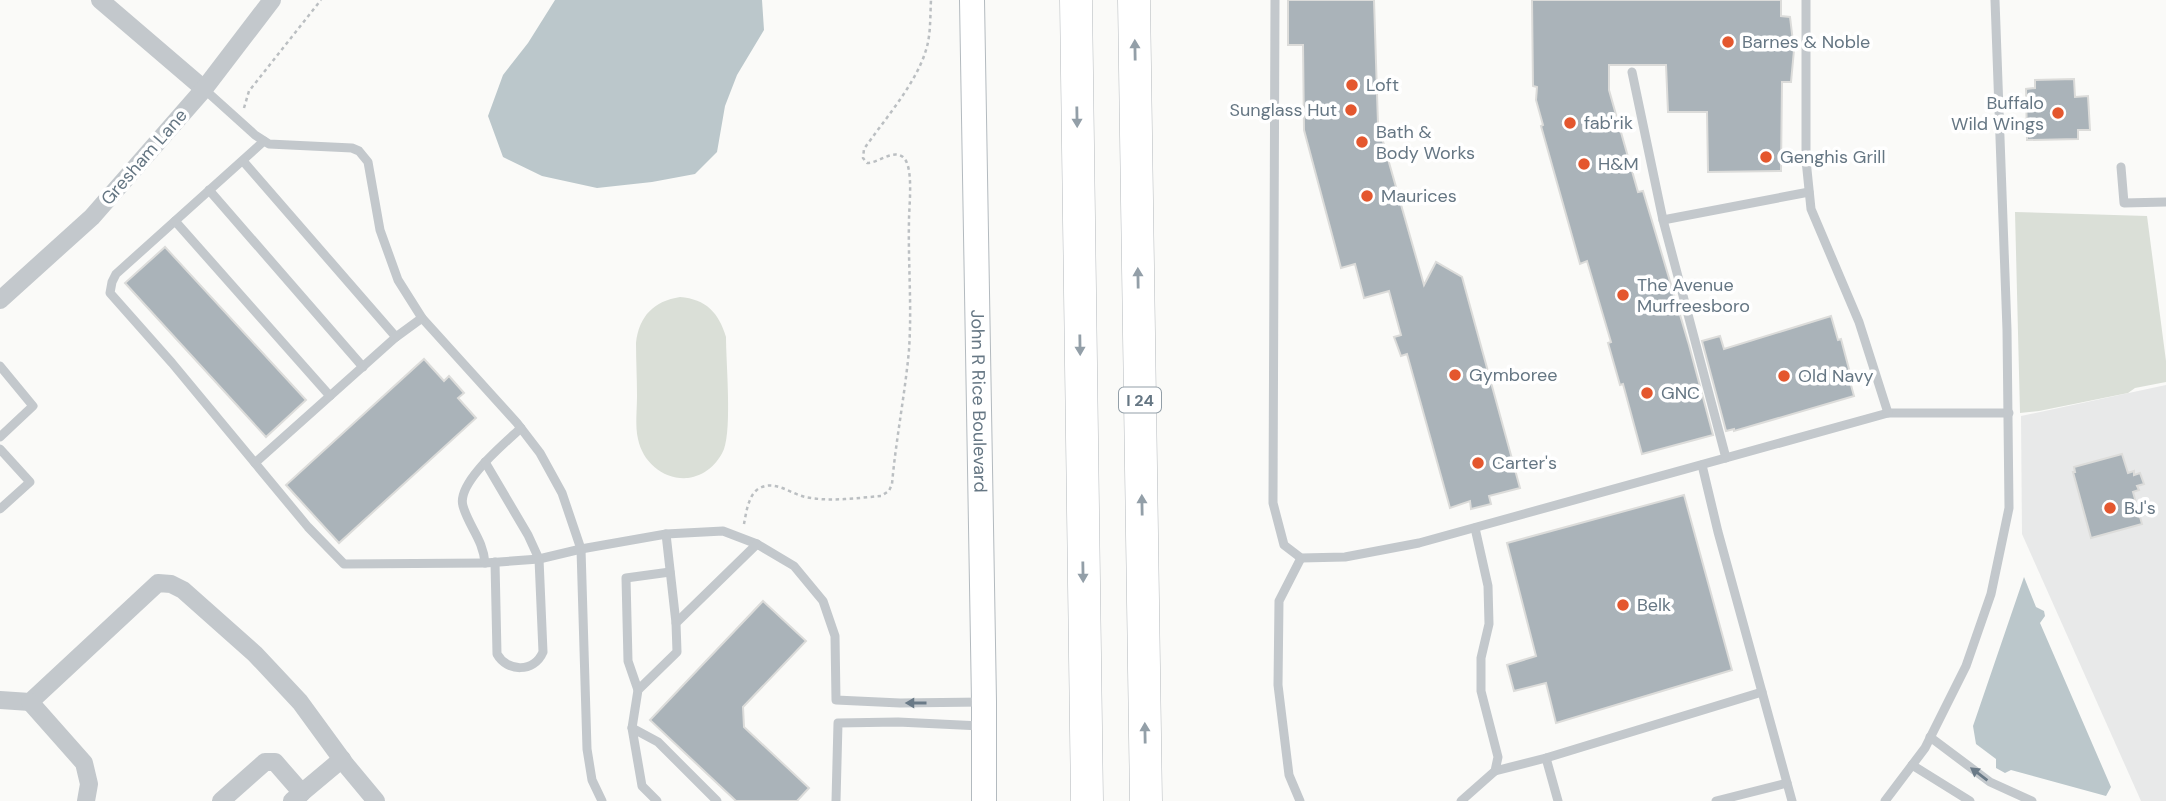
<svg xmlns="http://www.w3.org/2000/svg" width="2166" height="801" viewBox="0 0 2166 801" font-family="'DM Sans',sans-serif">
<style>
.built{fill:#e8e9e9}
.green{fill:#dadfd7}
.water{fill:#bbc7cb}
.building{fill:#aab3b9;stroke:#dcdcda;stroke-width:2}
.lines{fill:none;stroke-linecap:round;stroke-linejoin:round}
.secondary-casing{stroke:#b3babf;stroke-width:26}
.highway-casing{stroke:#b4b9bd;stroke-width:33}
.path{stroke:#bbbfc2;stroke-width:2.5;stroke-dasharray:3.5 3.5;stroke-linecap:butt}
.lane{stroke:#c3c8cc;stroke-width:9}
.street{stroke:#c3c8cc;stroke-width:18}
.secondary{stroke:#fff;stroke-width:24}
.highway{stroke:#fff;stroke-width:32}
.oneway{fill:#939fa8}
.oneway2{fill:#6a7a87}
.poi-dot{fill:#e4572e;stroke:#fff;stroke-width:2.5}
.labels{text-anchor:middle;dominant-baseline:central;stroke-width:7;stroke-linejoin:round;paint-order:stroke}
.shield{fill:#fff;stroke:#939fa8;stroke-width:2}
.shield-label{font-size:16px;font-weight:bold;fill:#657683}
.poi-label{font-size:18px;fill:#657683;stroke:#fff;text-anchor:start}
.street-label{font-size:18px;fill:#657683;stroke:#fff}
</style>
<rect width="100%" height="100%" fill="#fafaf8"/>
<path class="built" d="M2166 385V801H2141L2022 534 2021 416Z"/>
<g class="green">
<path d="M2015 212 2147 216 2166 361V382L2135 388 2128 393 2039 411 2020 413Z"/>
<path d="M680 297C706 299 719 313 726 337 726 363 732 427 724 449 718 464 704 476 688 478 664 480 643 463 638 439 635 426 637 410 637 396 637 378 636 361 636 343 639 316 654 301 680 297Z"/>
</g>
<g class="water">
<path d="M555 0H762L764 30 737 75 725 106 717 152 695 174 652 182 597 188 542 176 503 157 488 116 503 75 528 43Z"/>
<path d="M2024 577 2036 607 2044 611 2045 616 2040 623 2111 787 2106 796 2011 770 2005 773 1996 768V759L1976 744 1973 726Z"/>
</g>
<g class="building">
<path d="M1288 0H1374L1378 124 1424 285 1436 262 1462 277 1520 488 1489 496 1491 504 1471 509 1470 501 1450 508 1407 354 1401 356 1394 337 1401 335 1389 291 1364 298 1355 264 1341 268 1304 130 1303 45H1288Z"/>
<path d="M1532 0H1781V16L1790 17 1794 50 1791 82H1782L1781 171 1708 172 1707 112H1668L1666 65H1609V90L1638 192 1643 191 1689 345 1713 435 1642 454 1623 384 1620 385 1608 343 1611 342 1587 261 1580 264 1541 126 1543 125 1536 100 1537 87 1533 86Z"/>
<path d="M2074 79 2075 97 2088 96 2090 130H2078V139L2027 140 2026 89 2035 88V80Z"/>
<path d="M165 247 306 400 266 437 125 283Z"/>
<path d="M1831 316 1838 340 1841 339 1850 373 1848 374 1854 396 1734 431V429L1726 431 1702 341 1720 336 1724 349Z"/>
<path d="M424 359 444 381 449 376 464 393 458 398 476 418 339 543 286 485Z"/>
<path d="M2122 454 2128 473 2134 471V475L2140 473 2144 484 2137 486 2139 490 2133 492 2142 524 2091 538 2073 472H2075L2074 467Z"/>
<path d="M1684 495 1732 670 1556 723 1546 683 1514 691 1507 665 1536 656 1507 543Z"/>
<path d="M763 601 806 641 743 707 744 727 809 788 797 801H736L650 720Z"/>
</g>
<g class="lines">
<g class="secondary-casing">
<g id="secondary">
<path id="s1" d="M972 0 984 702V801"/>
</g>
</g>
<g class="highway-casing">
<g id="highway">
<path d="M1076 0 1087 801"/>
<path d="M1134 0 1146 801"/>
</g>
</g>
<g class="path">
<path d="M244 108 249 91 321 0"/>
<path d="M744 524C746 514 748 496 758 489 774 479 789 493 805 497 829 502 857 498 881 496L889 491 892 484C896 439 905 394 909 350 912 306 908 263 909 220 909 206 914 166 903 157 892 149 879 163 867 163L863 158 864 149C884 120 916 84 926 50 931 34 930 17 931 0"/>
</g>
<g class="lane">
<path d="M1275 0 1273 503 1284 545 1301 558 1345 557 1419 543 1888 413H2009"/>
<path d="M1806 0V160L1811 209 1859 322 1888 413"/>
<path d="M1632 72 1663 220 1809 192"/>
<path d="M204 89 255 135 269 144 352 148 359 151 368 162 380 230 398 280 422 318 517 423 540 453 562 493 581 549 587 749 592 780 602 801"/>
<path d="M264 141 116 274 112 282 110 293 172 363 308 527 344 564 485 563"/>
<path d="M243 161 396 337 422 318"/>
<path d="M2121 167 2124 203 2166 202"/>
<path d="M209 190 363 367"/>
<path d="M1663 220 1726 458"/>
<path d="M175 221 330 396"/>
<path d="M0 366 33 406 0 437"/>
<path d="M521 428C505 443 456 483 463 506 469 527 483 539 485 563L539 559 581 549 666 534 723 531 757 544 794 566 823 601 835 636 836 700 900 703 983 702"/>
<path d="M0 449 30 482 0 509"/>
<path d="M485 462 528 535 539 559 543 652C534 673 507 672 497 654L495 562"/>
<path d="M255 463 396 337"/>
<path d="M1702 465 1718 532 1792 801"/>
<path d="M666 534 676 623"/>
<path d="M638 690 628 661 626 578 670 572"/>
<path d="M632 728 658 742 717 801"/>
<path d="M1930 737 1990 782 2032 801"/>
<path d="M1546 758 1558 801"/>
<path d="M1912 765 1970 801"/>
<path d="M1495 771 1546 758 1762 692"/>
<path d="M657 801 642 786 632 728 638 690 677 652 676 623 757 544"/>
<path d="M836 801 838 723 898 722 981 726"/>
<path d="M1300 801 1289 775 1278 685 1279 601 1301 558"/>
<path d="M1461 801 1495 771 1498 757 1481 691V658L1489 624 1488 586 1475 528"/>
<path d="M1716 801 1787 783"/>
<path d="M1885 801 1925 748 1966 666 1991 594 2009 508 2007 330 1995 0"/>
</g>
<g class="street">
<path d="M100 0 204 89"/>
<path d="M0 300 92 217 204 89 272 0"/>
<path d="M0 700 30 702 158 583 171 584 183 590 255 654 300 702 346 765 376 801"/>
<path d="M30 702 84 763 89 784 86 801"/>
<path d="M221 801 265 762H275L302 793"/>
<path d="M292 801 342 759"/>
</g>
<use href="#secondary" class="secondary"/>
<use href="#highway" class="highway"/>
</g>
<defs><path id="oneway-solid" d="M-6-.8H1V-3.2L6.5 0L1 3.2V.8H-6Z" transform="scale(1.75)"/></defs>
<g class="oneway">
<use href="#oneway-solid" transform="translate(1135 50) rotate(-91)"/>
<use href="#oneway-solid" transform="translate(1077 117) rotate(89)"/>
<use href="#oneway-solid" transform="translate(1138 278) rotate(-91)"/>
<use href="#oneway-solid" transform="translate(1080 345) rotate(89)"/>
<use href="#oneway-solid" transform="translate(1142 505) rotate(-91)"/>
<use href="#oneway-solid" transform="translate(1083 572) rotate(89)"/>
<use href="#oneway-solid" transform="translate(1145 733) rotate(-91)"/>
</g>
<g class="oneway2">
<use href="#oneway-solid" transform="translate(916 703) rotate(180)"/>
<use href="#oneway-solid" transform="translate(1979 774) rotate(-143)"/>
</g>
<g class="poi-dot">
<circle cx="1728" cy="42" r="7"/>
<circle cx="1352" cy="85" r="7"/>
<circle cx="1351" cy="110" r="7"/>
<circle cx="2058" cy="113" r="7"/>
<circle cx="1570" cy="123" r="7"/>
<circle cx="1362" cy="142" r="7"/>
<circle cx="1766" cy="157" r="7"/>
<circle cx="1584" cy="164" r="7"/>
<circle cx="1367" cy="196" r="7"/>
<circle cx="1623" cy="295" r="7"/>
<circle cx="1455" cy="375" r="7"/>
<circle cx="1784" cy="376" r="7"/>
<circle cx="1647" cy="393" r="7"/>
<circle cx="1478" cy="463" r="7"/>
<circle cx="2110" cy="508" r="7"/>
<circle cx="1623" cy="605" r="7"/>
</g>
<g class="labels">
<rect class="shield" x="1119" y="387.5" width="42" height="25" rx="5"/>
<g class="shield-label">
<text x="1140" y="400">I 24</text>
</g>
<g class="poi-label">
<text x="1742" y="42">Barnes &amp; Noble</text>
<text x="1366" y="85">Loft</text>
<text x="2044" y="103" text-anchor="end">Buffalo<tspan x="2044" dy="21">Wild Wings</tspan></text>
<text x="1337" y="110" text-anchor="end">Sunglass Hut</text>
<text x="1584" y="123">fab'rik</text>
<text x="1376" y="132">Bath &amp;<tspan x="1376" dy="21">Body Works</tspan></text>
<text x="1780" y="157">Genghis Grill</text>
<text x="1598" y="164">H&amp;M</text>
<text x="1381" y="196">Maurices</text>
<text x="1637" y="285">The Avenue<tspan x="1637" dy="21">Murfreesboro</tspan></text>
<text x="1469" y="375">Gymboree</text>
<text x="1798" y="376">Old Navy</text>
<text x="1661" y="393">GNC</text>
<text x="1492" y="463">Carter's</text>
<text x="2124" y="508">BJ's</text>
<text x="1637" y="605">Belk</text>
</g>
<g class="street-label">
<text transform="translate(144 157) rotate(-49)">Gresham Lane</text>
<text stroke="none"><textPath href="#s1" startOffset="401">John R Rice Boulevard</textPath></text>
</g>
</g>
</svg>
